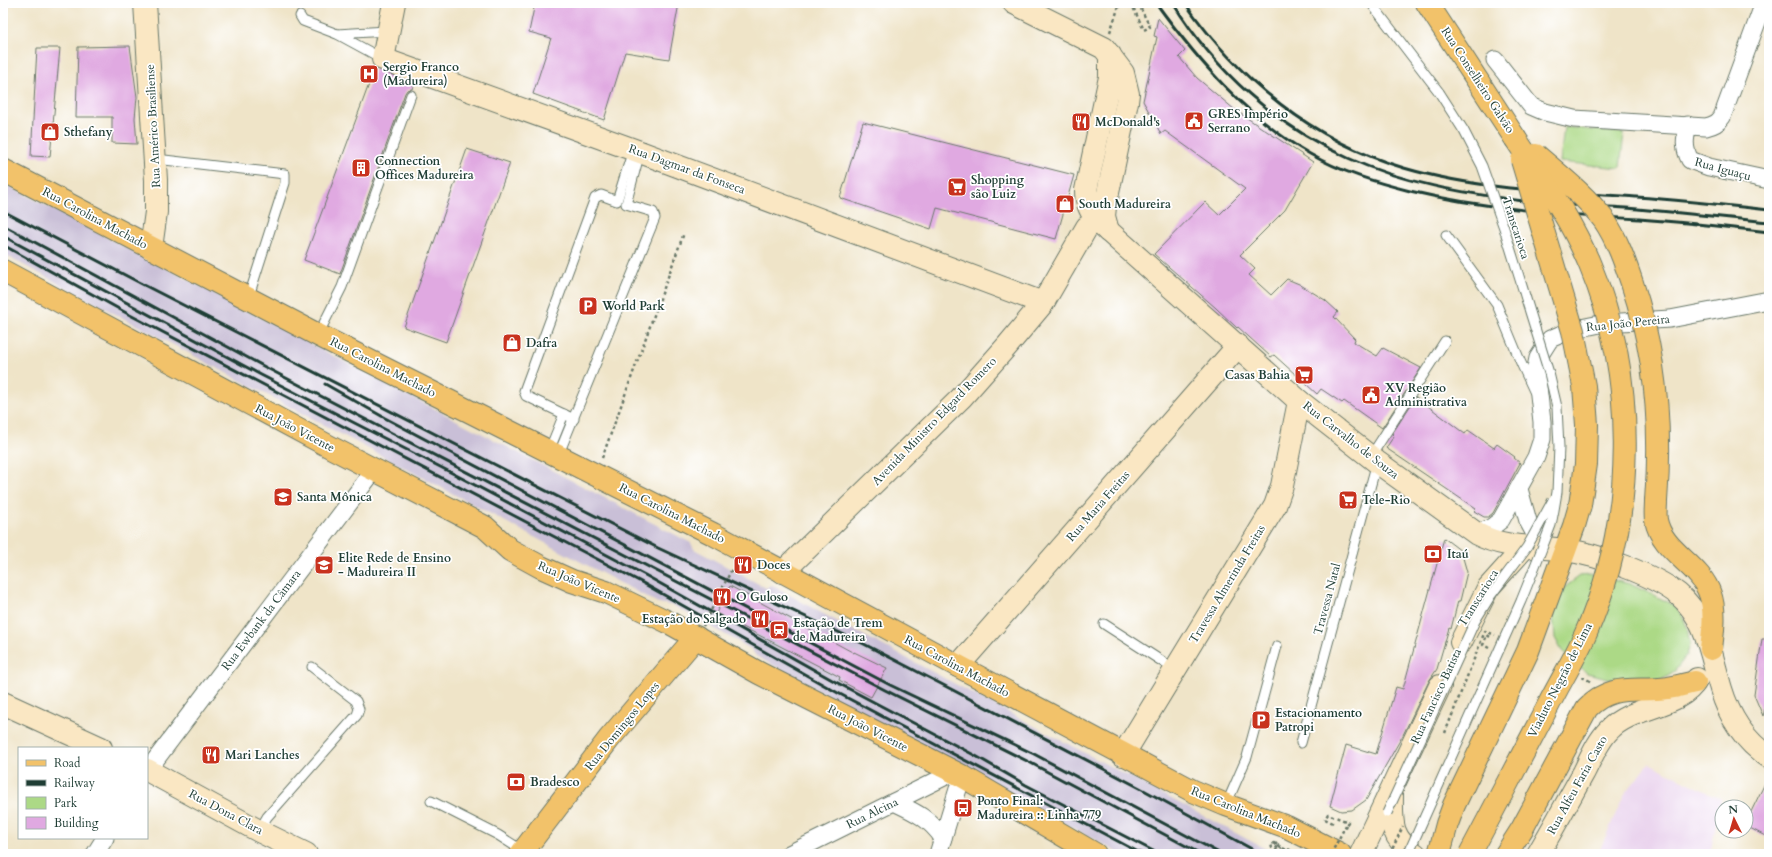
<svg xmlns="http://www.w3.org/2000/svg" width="1772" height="857" viewBox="0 0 1772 857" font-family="Cardo,serif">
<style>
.built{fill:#e9d2ed}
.industrial{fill:#c9bfd7}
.green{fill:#acd986;stroke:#668b5d}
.building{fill:#e0a9e1}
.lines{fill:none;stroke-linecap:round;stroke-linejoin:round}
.lane-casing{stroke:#687768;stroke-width:11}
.street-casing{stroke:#687768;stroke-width:19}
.secondary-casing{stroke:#687768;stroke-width:24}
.primary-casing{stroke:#687768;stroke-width:24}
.path{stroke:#687768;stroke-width:2.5;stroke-dasharray:3 3;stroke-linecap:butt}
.lane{stroke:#fff;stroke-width:9}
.street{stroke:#fff;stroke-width:17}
.secondary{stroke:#fae7c3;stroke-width:22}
.primary{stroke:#f2c26a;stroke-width:22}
.rail{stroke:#1f3d34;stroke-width:3}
.lane-bridge-casing{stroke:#687768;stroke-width:11;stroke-linecap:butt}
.primary-bridge-casing{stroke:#687768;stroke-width:24;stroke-linecap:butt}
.path-bridge{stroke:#687768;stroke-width:2.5;stroke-dasharray:3 3;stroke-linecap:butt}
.lane-bridge{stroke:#fff;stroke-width:9}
.primary-bridge{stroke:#f2c26a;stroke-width:22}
.labels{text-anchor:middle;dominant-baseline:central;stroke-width:3.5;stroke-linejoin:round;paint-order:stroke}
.poi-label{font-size:12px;font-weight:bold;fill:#1f3d34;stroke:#fff;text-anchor:start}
.street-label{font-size:12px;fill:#1f3d34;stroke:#fff}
</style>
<rect width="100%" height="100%" fill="#fff"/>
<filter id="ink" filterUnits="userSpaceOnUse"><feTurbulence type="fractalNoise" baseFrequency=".025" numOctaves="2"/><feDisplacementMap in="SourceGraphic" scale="8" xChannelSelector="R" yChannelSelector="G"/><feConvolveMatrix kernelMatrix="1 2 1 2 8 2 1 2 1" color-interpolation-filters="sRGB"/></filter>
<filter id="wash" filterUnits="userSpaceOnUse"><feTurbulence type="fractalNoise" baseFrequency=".012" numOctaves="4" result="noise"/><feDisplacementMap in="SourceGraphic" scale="16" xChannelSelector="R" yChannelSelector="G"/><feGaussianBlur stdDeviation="0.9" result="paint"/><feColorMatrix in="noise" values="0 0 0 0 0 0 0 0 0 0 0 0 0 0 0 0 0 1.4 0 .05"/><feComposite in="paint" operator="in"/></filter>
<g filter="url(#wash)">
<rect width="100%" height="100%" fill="#efe4c8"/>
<path class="built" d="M1649 763 1721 799 1710 854H1598L1624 795Z"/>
<path class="industrial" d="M3 183 691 543 694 549 766 588 772 585 816 610 1275 854H1121L756 656 751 649 674 606 658 603 3 254Z"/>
<g class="green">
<path d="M1564 127 1624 133 1620 168 1560 162Z"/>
<path d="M1591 575 1630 584 1672 604 1681 613 1687 627 1690 644 1687 655 1673 673 1661 680 1624 682 1587 673 1562 651 1555 638 1553 615 1561 590 1580 576Z"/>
</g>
<g id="blocks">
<g class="building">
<path d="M535 3H679L669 59 625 52 604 120 533 94 551 38 529 32Z"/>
<path d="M1158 18 1185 51 1179 57 1197 78 1235 110 1313 162 1285 210 1240 255 1255 269 1249 275 1271 295 1287 279 1299 284 1325 300 1338 312 1334 317 1355 339 1354 342 1377 356 1383 348 1421 368 1382 428 1344 401 1342 403 1321 389 1317 394 1274 355 1271 357 1238 327 1237 328 1216 308 1154 254 1205 202 1219 215 1245 189 1165 131 1161 134 1143 101 1157 37 1154 36Z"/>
<path d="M130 46 137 97 135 118 137 144 112 143V117H76L78 47Z"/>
<path d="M37 48H60L50 157 31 156Z"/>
<path d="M375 68 414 84 412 89 407 90 405 93 340 274 304 260Z"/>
<path d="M863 122 1074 175 1056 239 937 208 931 229 840 198Z"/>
<path d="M467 149 510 163 446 342 404 327Z"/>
<path d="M1416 397 1465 434 1468 430 1494 448 1497 444 1515 457 1514 458 1520 463 1493 513 1488 517H1484L1474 511 1476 509 1386 448 1394 436 1392 434Z"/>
<path d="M1444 538 1461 551 1467 572 1460 601H1458L1451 629 1449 628 1437 669 1429 681 1403 735 1366 800 1352 810 1341 811 1330 806 1346 745 1376 754 1396 687 1403 689Z"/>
<path d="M730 586 854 653V652L887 668 871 697 839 680 840 677 716 613Z"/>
<path d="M1762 639H1769V693L1763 716 1754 695Z"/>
<path d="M1769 775V838L1746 826V822Z"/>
</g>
</g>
</g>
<g filter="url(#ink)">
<use href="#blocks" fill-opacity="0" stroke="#687768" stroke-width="1"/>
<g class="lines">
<g class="lane-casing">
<g id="lane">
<path d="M1371 3 1439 92"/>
<path d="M300 16 303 21 337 34 383 59"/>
<path d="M337 34 387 31"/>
<path d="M156 159 285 174V183L248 299"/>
<path d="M1446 235 1497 305 1521 363 1534 391"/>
<path d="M318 335 342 287 411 95"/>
<path d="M574 419 526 396 524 391 595 198 601 195 617 201 633 150"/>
<path d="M549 451 564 414"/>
<path d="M558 456 655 218 653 212 626 204 640 152"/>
<path d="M1371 456 1445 341"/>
<path d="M1104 624 1174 669"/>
<path d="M1301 743 1377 462"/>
<path d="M431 801 498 835 523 851"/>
<path d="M1226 805 1247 757 1277 646"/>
<path d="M259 831 267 817 357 715 359 709 356 701 312 667"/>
</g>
</g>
<g class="street-casing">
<g id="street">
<path d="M1495 60 1531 106 1545 112 1574 119 1706 127C1714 125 1718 123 1722 117L1764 3"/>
<path d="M1688 125C1685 138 1683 147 1690 160L1709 167 1769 180"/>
<path d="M1519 489 1528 521 1543 549"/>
<path d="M1477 534 1492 527 1501 520 1536 457 1542 439V422L1536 368 1538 358 1550 339 1571 330 1605 323 1670 319 1769 300"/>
<path d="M147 771 375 469"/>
<path d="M894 802C915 812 929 818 943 838"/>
<path d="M95 854 105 838"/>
<path d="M789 854 954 772"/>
<path d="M938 854 962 776"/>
</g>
</g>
<g class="secondary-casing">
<g id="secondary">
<path d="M145 3 156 180V212L151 248"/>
<path d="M394 3 383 59 640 152 1043 303"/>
<path d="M1014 3 1104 48 1123 73 1128 94 1127 102 1105 207 1104 216 1108 231"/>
<path d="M1110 55V77L1086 190C1086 203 1090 210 1097 221L1299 401 1377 462 1477 534C1505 549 1536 546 1566 550 1599 555 1652 574 1678 594 1707 618 1711 656 1721 689 1729 716 1745 742 1769 757"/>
<path d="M783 572 961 398 1007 346 1043 303 1087 227 1097 221"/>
<path d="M1461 642 1488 588 1524 548"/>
<path d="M958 666 1238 346"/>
<path d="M3 703 101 748"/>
<path d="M1123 755 1275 506 1282 486 1299 401"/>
<path d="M147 770 259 831 306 854"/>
<path d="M1392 794C1392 821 1389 837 1415 854"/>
<path d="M1361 854 1440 686"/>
<path d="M1538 854C1554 827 1569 799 1584 772 1591 758 1598 741 1609 730 1632 705 1680 709 1697 679"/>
</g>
</g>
<g class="primary-casing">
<g id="primary">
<path d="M1427 3 1515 138"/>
<path d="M3 170 318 335 713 534 958 666 1193 791 1226 805 1287 827 1340 854"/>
<path d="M3 271 334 449 485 527 510 550 541 567 572 581 606 592 668 622 759 673 962 776 1095 854"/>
<path d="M1656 501C1656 507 1655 514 1656 520 1662 552 1700 564 1710 594 1716 611 1713 631 1711 649"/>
<path d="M521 854 609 739 696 637"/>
<path d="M1439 854 1447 824 1454 805 1528 651 1574 526 1580 505"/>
<path d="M1506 854 1522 829 1587 708C1612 682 1636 693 1668 688 1677 687 1686 684 1695 682"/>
</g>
</g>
<g class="path">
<path d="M1131 3 1144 30 1150 27 1138 3"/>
<path d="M1110 32 1120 3"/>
<path d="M602 458 684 233"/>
<path d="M1582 677 1592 682"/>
<path d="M1333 823 1325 819 1328 814 1348 822 1346 825"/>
<path d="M1277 843 1274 846 1288 854"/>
<path d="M1279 847 1293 854"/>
</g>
<use href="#lane" class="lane"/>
<use href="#street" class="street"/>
<use href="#secondary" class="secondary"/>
<use href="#primary" class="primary"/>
<g class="rail">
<path d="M1156 3C1199 62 1246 117 1310 154 1341 172 1375 182 1410 191 1485 209 1561 214 1639 219 1682 222 1726 227 1769 232"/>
<path d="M1173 3C1215 71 1275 125 1348 158 1402 183 1464 193 1523 201 1557 205 1592 206 1626 208 1674 212 1721 217 1769 222"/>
<path d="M1185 3C1239 80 1313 141 1404 168 1479 190 1559 192 1636 197 1681 200 1725 205 1769 210"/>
<path d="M3 211 142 284 658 548 864 644 947 687 1140 788 1261 854"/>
<path d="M3 225 265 367 885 690 1029 762 1201 854"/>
<path d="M3 236 261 375 452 473 645 575 834 681 974 755 1026 785 1159 854"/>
<path d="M3 245 130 315 641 582 838 693 1142 854"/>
<path d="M325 384 385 418 890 685 1034 754 1221 854"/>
</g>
<g class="lane-bridge-casing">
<g id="lane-bridge">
<path d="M1387 813 1475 621 1491 595 1527 547 1553 500"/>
<path d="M1408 854 1521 601 1541 551 1551 525 1554 510 1557 492 1559 447 1557 407 1549 373 1504 228 1482 166 1464 131 1439 92"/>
</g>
</g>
<g class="primary-bridge-casing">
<g id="primary-bridge">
<path d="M1536 155C1559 175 1585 195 1604 220 1617 239 1625 262 1632 283 1656 354 1662 427 1656 501"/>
<path d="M1522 160 1573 331 1584 386 1587 425 1586 464 1580 505"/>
<path d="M1470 854C1496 805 1522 755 1548 706 1560 682 1575 658 1586 633 1636 519 1638 380 1590 265 1571 219 1542 179 1515 138"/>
</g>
</g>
<g class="path-bridge">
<path d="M703 626 733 567"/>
<path d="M1489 648 1483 645 1487 635 1492 638"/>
<path d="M1445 733 1485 631 1495 635"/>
<path d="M1288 849 1298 854"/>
<path d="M1283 854 1272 848 1271 844 1274 843 1293 854"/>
<path d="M1331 854 1346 825"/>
<path d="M1390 854 1403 826"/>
</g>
<use href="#lane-bridge" class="lane-bridge"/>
<use href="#primary-bridge" class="primary-bridge"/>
</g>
</g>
<defs>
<g id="hospital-square" transform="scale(1)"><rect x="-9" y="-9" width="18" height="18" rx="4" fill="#c8321e" stroke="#fff"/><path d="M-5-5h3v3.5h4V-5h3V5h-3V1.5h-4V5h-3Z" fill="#fff"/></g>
<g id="civic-square" transform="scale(1)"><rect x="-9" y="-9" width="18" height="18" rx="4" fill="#c8321e" stroke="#fff"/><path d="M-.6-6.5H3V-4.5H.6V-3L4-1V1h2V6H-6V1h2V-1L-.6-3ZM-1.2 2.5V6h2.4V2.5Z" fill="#fff"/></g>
<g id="restaurant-square" transform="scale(1)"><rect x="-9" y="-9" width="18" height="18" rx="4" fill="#c8321e" stroke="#fff"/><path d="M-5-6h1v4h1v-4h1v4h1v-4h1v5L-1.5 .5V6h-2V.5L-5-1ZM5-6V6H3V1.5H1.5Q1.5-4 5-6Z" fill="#fff"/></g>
<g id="shop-square" transform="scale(1)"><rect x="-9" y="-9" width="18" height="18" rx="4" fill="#c8321e" stroke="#fff"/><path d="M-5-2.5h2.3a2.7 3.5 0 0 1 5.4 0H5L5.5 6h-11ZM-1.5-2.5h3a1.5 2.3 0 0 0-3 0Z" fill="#fff"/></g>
<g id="building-square" transform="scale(1)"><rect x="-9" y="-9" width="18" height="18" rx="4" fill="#c8321e" stroke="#fff"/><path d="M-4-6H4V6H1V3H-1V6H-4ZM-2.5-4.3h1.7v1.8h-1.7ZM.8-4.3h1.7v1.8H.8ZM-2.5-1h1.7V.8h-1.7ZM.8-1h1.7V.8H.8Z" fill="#fff"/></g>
<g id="supermarket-square" transform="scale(1)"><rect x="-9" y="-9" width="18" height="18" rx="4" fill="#c8321e" stroke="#fff"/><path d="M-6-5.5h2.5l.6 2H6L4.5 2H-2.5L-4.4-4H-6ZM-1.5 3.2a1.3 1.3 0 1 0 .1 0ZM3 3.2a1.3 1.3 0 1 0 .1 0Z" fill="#fff"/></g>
<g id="parking-square" transform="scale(1)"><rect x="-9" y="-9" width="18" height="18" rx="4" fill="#c8321e" stroke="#fff"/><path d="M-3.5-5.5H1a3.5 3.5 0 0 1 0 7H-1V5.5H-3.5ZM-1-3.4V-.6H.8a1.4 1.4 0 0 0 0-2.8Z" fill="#fff"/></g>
<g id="school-square" transform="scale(1)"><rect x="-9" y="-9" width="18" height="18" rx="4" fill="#c8321e" stroke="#fff"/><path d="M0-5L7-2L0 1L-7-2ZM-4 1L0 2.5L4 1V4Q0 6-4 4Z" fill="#fff"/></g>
<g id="bank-square" transform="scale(1)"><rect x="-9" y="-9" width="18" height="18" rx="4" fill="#c8321e" stroke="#fff"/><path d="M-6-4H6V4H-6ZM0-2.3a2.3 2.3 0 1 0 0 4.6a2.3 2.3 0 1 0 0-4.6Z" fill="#fff"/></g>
<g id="station-square" transform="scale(1)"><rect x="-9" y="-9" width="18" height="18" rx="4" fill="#c8321e" stroke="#fff"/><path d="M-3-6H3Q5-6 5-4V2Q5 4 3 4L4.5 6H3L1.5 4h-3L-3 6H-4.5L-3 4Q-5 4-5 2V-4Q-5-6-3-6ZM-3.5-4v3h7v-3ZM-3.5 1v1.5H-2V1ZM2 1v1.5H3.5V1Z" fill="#fff"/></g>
<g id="bus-square" transform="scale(1)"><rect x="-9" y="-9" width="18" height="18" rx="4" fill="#c8321e" stroke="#fff"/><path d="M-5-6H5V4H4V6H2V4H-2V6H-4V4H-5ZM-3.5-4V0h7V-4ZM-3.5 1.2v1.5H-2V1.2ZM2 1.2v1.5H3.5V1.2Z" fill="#fff"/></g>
</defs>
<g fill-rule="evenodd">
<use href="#hospital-square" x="369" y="74"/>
<use href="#civic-square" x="1194" y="121"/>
<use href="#restaurant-square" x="1081" y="122"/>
<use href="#shop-square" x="50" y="132"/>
<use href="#building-square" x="361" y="168"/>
<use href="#supermarket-square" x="957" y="187"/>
<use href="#shop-square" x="1065" y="204"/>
<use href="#parking-square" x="588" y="306"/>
<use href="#shop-square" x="512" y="343"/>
<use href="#supermarket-square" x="1304" y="375"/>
<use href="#civic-square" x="1371" y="395"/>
<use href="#school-square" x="283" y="497"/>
<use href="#supermarket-square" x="1348" y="500"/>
<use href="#bank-square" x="1433" y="554"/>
<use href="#school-square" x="324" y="565"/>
<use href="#restaurant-square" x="743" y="565"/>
<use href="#restaurant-square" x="722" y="597"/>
<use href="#restaurant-square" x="760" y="619"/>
<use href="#station-square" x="779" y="630"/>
<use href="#parking-square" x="1261" y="720"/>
<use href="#restaurant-square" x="211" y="755"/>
<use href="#bank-square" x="516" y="782"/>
<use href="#bus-square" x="963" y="808"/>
</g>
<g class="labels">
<g class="poi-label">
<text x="383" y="67">Sergio Franco<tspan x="383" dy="14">(Madureira)</tspan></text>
<text x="1208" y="114">GRES Império<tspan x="1208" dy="14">Serrano</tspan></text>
<text x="1095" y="122">McDonald's</text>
<text x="64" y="132">Sthefany</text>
<text x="375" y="161">Connection<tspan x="375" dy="14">Offices Madureira</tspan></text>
<text x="971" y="180">Shopping<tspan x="971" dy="14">são Luiz</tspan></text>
<text x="1079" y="204">South Madureira</text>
<text x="602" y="306">World Park</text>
<text x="526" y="343">Dafra</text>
<text x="1290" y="375" text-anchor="end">Casas Bahia</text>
<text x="1385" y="388">XV Região<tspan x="1385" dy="14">Administrativa</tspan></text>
<text x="297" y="497">Santa Mônica</text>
<text x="1362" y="500">Tele-Rio</text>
<text x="1447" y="554">Itaú</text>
<text x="338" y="558">Elite Rede de Ensino<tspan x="338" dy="14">- Madureira II</tspan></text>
<text x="757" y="565">Doces</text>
<text x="736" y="597">O Guloso</text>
<text x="746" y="619" text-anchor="end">Estação do Salgado</text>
<text x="793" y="623">Estação de Trem<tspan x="793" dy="14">de Madureira</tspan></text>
<text x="1275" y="713">Estacionamento<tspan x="1275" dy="14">Patropi</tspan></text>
<text x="225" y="755">Mari Lanches</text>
<text x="530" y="782">Bradesco</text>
<text x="977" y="801">Ponto Final:<tspan x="977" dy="14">Madureira :: Linha 779</tspan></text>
</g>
<g class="street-label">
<text transform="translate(1478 80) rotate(57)">Rua Conselheiro Galvão</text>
<text transform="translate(153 126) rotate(-93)">Rua Américo Brasiliense</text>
<text transform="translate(687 169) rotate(20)">Rua Dagmar da Fonseca</text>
<text transform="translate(1723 169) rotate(15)">Rua Iguaçu</text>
<text transform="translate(95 218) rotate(28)">Rua Carolina Machado</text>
<text transform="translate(1516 228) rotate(72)">Transcarioca</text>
<text transform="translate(1628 323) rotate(-6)">Rua João Pereira</text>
<text transform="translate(383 367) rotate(27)">Rua Carolina Machado</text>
<text transform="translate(934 421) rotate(-46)">Avenida Ministro Edgard Romero</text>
<text transform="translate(295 428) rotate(28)">Rua João Vicente</text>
<text transform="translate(1351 440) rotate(38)">Rua Carvalho de Souza</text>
<text transform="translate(1098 506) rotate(-49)">Rua Maria Freitas</text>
<text transform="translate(672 513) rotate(27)">Rua Carolina Machado</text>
<text transform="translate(579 582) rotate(23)">Rua João Vicente</text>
<text transform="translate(1227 584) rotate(-59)">Travessa Almerinda Freitas</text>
<text transform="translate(1478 598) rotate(-58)">Transcarioca</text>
<text transform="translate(1327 599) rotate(-75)">Travessa Natal</text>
<text transform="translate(261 620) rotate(-53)">Rua Ewbank da Câmara</text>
<text transform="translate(957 666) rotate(28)">Rua Carolina Machado</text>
<text transform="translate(1560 680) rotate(-63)">Viaduto Negrão de Lima</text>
<text transform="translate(1436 696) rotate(-65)">Rua Fancisco Batista</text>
<text transform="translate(622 726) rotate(-51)">Rua Domingos Lopes</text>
<text transform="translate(868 728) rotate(27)">Rua João Vicente</text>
<text transform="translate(1577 785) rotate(-61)">Rua Alfeu Faria Casto</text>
<text transform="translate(226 812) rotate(28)">Rua Dona Clara</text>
<text transform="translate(1246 812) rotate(22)">Rua Carolina Machado</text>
<text transform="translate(872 813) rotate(-26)">Rua Alcina</text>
</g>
</g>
<rect width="1772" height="857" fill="none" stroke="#fff" stroke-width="16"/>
<rect x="18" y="747" width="130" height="92" fill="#ffffff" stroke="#a5b1ae"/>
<rect x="26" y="760" width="20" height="6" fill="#f2c26a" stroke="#a5b1ae"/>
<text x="54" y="767" font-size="12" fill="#1f3d34">Road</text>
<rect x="26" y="780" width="20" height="6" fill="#1f3d34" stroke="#a5b1ae"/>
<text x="54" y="787" font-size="12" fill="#1f3d34">Railway</text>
<rect x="26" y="797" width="20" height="12" fill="#acd986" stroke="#a5b1ae"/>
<text x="54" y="807" font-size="12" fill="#1f3d34">Park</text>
<rect x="26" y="817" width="20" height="12" fill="#e0a9e1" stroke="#a5b1ae"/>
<text x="54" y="827" font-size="12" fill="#1f3d34">Building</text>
<g transform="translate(1734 819) rotate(355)"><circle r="19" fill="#ffffff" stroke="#a5b1ae"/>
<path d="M0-3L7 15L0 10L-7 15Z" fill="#c8321e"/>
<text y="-6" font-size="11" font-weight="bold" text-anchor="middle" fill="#1f3d34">N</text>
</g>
</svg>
